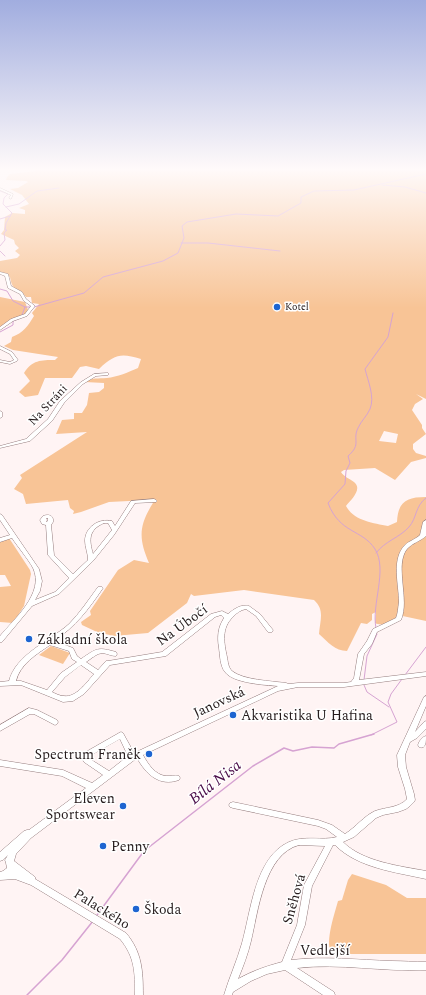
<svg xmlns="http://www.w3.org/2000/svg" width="426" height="995" viewBox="0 0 426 995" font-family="Spectral,serif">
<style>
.green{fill:#f8c496;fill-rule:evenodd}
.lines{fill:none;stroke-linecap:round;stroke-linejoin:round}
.stream-far1{stroke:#d6a3d2;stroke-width:1}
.stream{stroke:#d6a3d2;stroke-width:1.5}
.minor-casing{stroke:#957d7e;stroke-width:1}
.minor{fill:#fff;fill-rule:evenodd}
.poi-dot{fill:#1e65d1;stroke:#fff;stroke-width:1.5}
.labels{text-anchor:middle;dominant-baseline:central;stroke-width:3;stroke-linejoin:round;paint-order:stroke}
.far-poi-label{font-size:10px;fill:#251b1c;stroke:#fff;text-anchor:start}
.street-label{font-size:12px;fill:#251b1c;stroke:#fff}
.near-street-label{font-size:14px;fill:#251b1c;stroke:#fff}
.near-poi-label{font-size:14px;fill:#251b1c;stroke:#fff;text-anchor:start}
.near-water-label{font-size:16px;font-style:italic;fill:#490c48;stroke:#fff}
</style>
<rect width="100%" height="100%" fill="#fff4f4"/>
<g class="green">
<path d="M36 169H426V399L416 394 423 399 415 404 412 410 422 425V428L426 434 413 444V449L416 453 426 456V458L411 462 395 480 375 468 344 470 341 472C344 477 349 478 354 482 363 489 351 500 346 506 354 521 373 523 388 526L397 522C398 502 406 497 426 497V621L398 615C393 622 383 627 375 623L376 612 372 614V620L367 624 361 623 347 651C335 651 328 642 319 634 320 620 325 610 314 600L244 590 194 596 191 594 187 603 148 633 114 636 97 632 82 625 81 622 91 615 90 611 118 570 134 560 149 563C139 539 138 527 153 503L149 500 109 502 81 512 73 514 74 511 70 508 68 500 26 504 23 494 14 489 22 478 20 475 87 432 56 434 62 420 74 419V413H82L87 405 89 393 99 392 104 388V383L85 382C93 377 98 379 107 378 117 377 129 372 138 368L141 359C121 353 115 354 99 369L86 366 80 367 72 378H45L38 395 25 397 19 392 30 381 24 373C32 360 41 360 55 360L58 357 13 350 4 346 11 342 12 337C23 333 28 326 34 316L32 313 39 304 32 303 31 297H26C18 285 13 294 10 277L0 272V261L17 258 20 255 15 251 19 248 15 244 14 240 1 234 4 230 5 217 12 213 25 214V210L19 208 29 204 22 195 10 189 18 188 28 182 26 181 6 180 7 177 10 174 35 171ZM384 431 398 434 396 443 379 441Z"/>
<path d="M0 297 25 302 28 310 24 315 12 319 0 328Z"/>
<path d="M9 538 30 570 31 574 24 606 13 623 0 622V587L11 586 5 575H0V542Z"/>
<path d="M51 646 70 653 63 664 39 655Z"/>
<path d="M352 874 386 885 407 898H426V954H337L331 951C325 942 335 912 338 901L342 900 348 880Z"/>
</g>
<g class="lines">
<g class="stream-far1">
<path d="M382 185 405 187 426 193"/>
<path d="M0 191 8 194 4 198 3 204 12 213 6 223 5 230H7L4 233 5 240 0 246"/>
<path d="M6 207 19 204 37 191 59 188"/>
<path d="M0 219 10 216"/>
<path d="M181 243H208L280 251"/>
<path d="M0 251 5 256"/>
<path d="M0 289 7 291 13 301 25 307 22 315"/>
<path d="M25 307H31"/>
<path d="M34 307 84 293 103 277 163 261 178 253 184 238 182 226 187 222 236 214 278 216 301 203V197L314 191 354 190 426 174"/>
<path d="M0 332 13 325V321L18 319"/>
<path d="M376 553C385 541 399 538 409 527 417 518 415 506 426 498"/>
<path d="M376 628C371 605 388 570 375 549 362 529 340 534 328 503L345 484 346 471 350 463 348 456C362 444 352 440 358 428 361 421 367 416 370 409 375 397 368 381 365 369L388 337 393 313"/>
<path d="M405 675 426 647"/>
<path d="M364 680 367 656 377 634 376 632"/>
<path d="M364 685 367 692 389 707"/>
<path d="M371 735 397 722 388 702 391 694 402 679"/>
</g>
<g class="stream">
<path d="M97 915 144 851 253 766 284 748 293 751 312 747 334 748 339 744 374 734"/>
<path d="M27 995 62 960 93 921"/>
</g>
<g class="minor-casing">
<g id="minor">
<path d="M0 188 13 194 11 199 9 198 11 195 0 190Z"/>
<path d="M0 272 8 274 11 286 22 292 26 299 35 306 27 316 13 321 0 330V327L11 319 25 314 31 306 24 301 20 294 8 288 5 276 0 274Z"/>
<path d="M0 346 12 352 18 360 17 361 10 364 0 362V360L10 362 14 360 10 354 0 349Z"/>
<path d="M107 373H108V375L96 376 83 384 64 403 52 421 30 441 0 448V446L26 439 48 419 60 401 81 382 94 374Z"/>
<path d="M0 411 2 412V417L0 418Z"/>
<path d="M154 499 156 500 157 501 156 502 135 503 114 535 93 561 59 594 32 606 2 642H0V636C14 619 45 593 33 568 28 559 18 547 12 538L0 542V538L10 535 0 520V514L2 515 39 569 42 581 40 591 35 600 55 592 69 578 48 555 46 525 42 524 40 520 43 516C48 514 54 515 53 522L51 525 54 555 73 574 88 560C88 553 85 547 85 541 85 527 99 518 112 521L115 526 131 501ZM46 518H48V521L46 522ZM104 523H108L112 530 93 554C89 540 88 530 104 523Z"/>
<path d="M426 520V536C421 541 412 543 407 549 394 566 410 599 401 620L377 632 372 644 364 654 359 680 426 672V676L344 687H298L278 691 143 755C148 764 155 775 166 776 170 776 174 775 179 776L180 778 179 780C159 787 146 774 137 758L31 838 16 854 14 861 35 877V879L126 933C142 952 143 971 143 995H135C135 973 135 957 120 939L31 885 15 879 0 880V872L3 871 7 868 6 863 5 860 8 855 3 860 0 861V852L24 831 27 830H29L86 788 62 776 0 766V760L63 770 92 783 103 775 84 762C82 759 82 756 84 753L119 733 121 732 123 733 134 753 278 686C264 685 233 683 225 672 220 666 220 655 219 648 217 637 218 627 224 618L221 615 215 617 166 656 110 665 84 694 73 701 63 702 21 685 0 686V682L9 681C16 654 50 641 69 624 80 613 89 599 98 587H102L103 588C88 610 76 626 54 641L73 648 77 656 81 659C97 648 98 647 116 652L117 654 116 656C112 656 108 654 103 653 97 653 91 659 86 662L98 670 106 661H108L162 652 211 614 222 611 228 614C234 609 241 604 249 606L260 614 273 630 272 632H268L256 616 246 609C241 610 236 613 233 617 221 628 224 643 227 657 228 662 228 667 232 671 243 680 271 681 286 683L289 684 298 683H344L351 682 354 678 358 654 367 641 373 629 396 618C398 613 398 608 399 602 399 585 391 559 405 545 409 541 416 539 420 535L423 522ZM50 645 69 651 72 659 77 662 61 673 47 690 21 681H16C20 664 37 654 50 645ZM81 665 94 674C87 682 76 698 64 696 60 696 56 694 52 692L65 677ZM120 739 128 756 109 771 90 759V756Z"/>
<path d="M426 696V706L415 732 424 722 426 721V729L417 738 410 742 405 755 406 767 414 794 415 800 414 802 410 806 406 809 398 812 383 815 376 818 354 837 343 842C363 862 400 866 426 871V879C395 872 358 868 335 845H333L312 886 305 925 291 960C325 956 358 960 392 961 403 961 414 962 426 962V970C383 972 340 963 297 968L334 992 335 995H323L285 970 267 974 251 981 233 992 232 995H224C229 978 237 961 242 943 251 911 255 857 289 842 304 835 322 841 337 837L326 829 318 826 233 808 230 807 229 805 230 803 233 802 318 820 332 825 345 834C356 827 364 816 375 811 386 807 399 808 407 799L405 789 398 767 397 755 423 699 424 697ZM299 845 325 846 304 885 297 925 282 962C267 966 252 971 238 979 243 967 248 954 251 941 258 912 264 854 299 845Z"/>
<path d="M29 708 37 710 57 720 58 722 57 724 55 725 34 714H30L0 731V725Z"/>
<path d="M426 736C426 741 426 750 419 747L418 745C419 741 422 737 426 736Z"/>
</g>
</g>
<use href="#minor" class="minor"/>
</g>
<linearGradient id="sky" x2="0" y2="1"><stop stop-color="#a1addf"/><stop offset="0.55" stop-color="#fffafa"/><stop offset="1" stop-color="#fffafa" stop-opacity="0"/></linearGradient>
<rect width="426" height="308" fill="url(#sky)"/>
<g class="poi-dot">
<circle cx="277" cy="307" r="4"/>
<circle cx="29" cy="639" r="4"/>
<circle cx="233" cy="715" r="4"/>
<circle cx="149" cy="754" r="4"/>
<circle cx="123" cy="806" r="4"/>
<circle cx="103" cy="846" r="4"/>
<circle cx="136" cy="909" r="4"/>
</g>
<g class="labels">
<g class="far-poi-label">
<text x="285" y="307">Kotel</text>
</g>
<g class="street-label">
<text transform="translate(48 405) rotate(-47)">Na Stráni</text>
</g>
<g class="near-street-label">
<text transform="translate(182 625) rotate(-36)">Na Úbočí</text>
<text transform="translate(219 702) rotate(-25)">Janovská</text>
<text transform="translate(294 899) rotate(-74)">Sněhová</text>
<text transform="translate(102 909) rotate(32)">Palackého</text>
<text x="325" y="950">Vedlejší</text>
</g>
<g class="near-poi-label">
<text x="37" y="639">Základní škola</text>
<text x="241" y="715">Akvaristika U Hafina</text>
<text x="141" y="754" text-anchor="end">Spectrum Franěk</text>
<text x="115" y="798" text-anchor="end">Eleven<tspan x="115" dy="16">Sportswear</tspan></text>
<text x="111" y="846">Penny</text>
<text x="144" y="909">Škoda</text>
</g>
<g class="near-water-label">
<text transform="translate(215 782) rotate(-38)">Bílá Nisa</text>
</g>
</g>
</svg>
